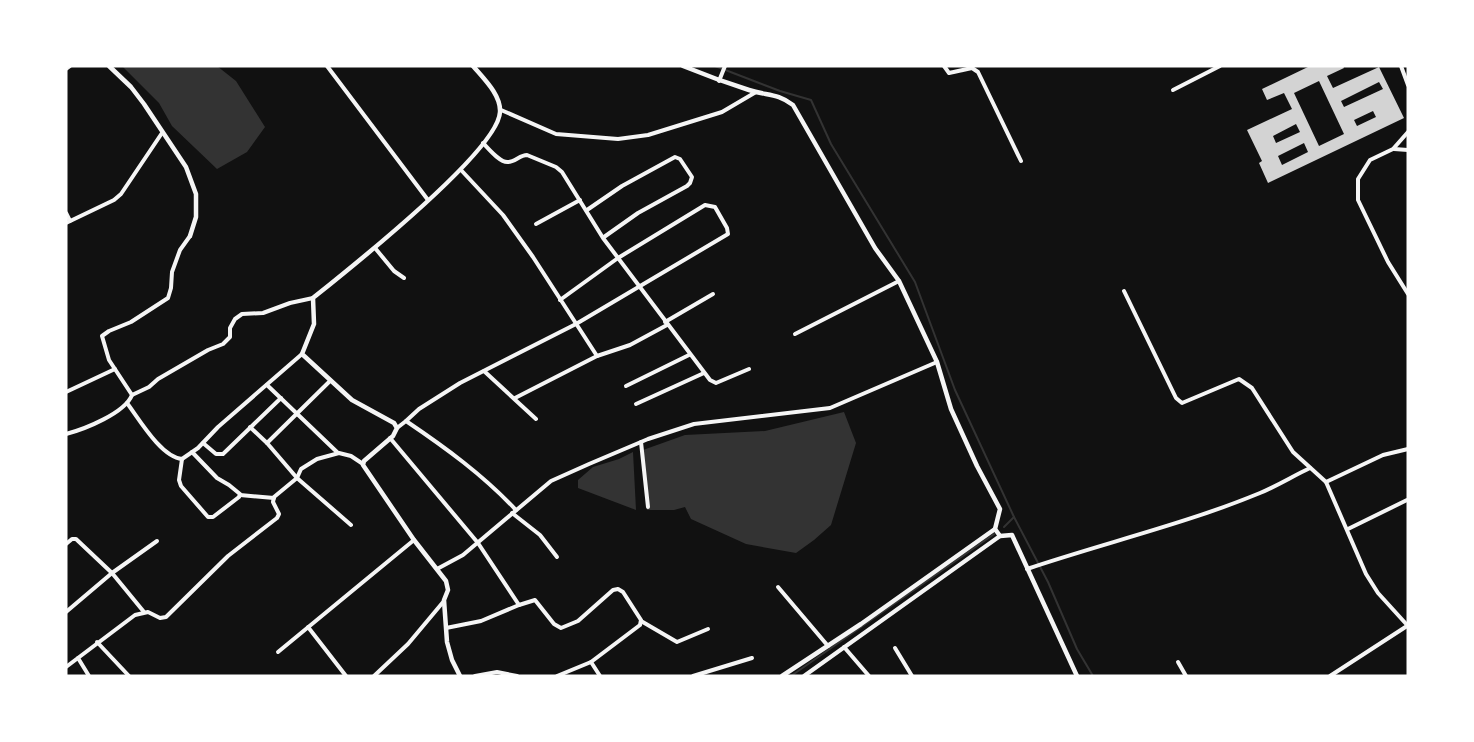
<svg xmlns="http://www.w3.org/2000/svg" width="1474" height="742" viewBox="0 0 1474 742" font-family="Lato,sans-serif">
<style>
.water{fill:#333}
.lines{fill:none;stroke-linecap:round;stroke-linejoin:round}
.stream{stroke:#333;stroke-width:2}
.building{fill:#d3d3d3;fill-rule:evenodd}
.minor{stroke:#f5f5f5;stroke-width:4}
.tertiary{stroke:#f5f5f5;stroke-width:4.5}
</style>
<rect width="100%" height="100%" fill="#111"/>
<g class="water">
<path d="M122 66H217L236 81 265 127 247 152 217 169 172 126 159 103Z"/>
<path d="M844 412 856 443 831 525 814 540 796 553 746 544 691 519 685 507 674 510H647L643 450 685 435 765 431Z"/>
<path d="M633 452 636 510 578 488V480L593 467 619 459Z"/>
</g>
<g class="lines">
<g class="stream">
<path d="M715 66 780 91 811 100 831 144 915 282 955 390 1014 517 1048 582 1077 649 1093 676"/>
<path d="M1004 527 1014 517"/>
<path d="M791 676 994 534"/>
</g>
</g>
<path class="building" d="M1310 66H1343L1344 68 1327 76 1333 88 1379 67 1404 118 1268 183 1259 163 1262 161 1247 130 1292 109 1284 93 1267 100 1262 89ZM1319 81 1344 134 1319 146 1294 93ZM1379 82 1383 89 1344 107 1341 101ZM1373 111 1376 117 1357 126 1354 120ZM1296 124 1300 132 1276 143 1273 136ZM1304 143 1308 152 1282 165 1278 156Z"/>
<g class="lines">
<g class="minor">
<path d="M327 66 428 200"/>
<path d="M944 66 949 73 972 68 978 72 1021 161"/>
<path d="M1401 66 1408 85"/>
<path d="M66 69 70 66"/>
<path d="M719 81 725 66"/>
<path d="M1173 90 1220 66"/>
<path d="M501 110 556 134 618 139 648 135 722 112 756 92"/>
<path d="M1408 132 1393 149 1370 160 1358 179V200L1388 262 1408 294"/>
<path d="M483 143C488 148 500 163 508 162 515 162 520 155 527 155L556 167 562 172 603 238 710 380 716 383 749 369"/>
<path d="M1394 149 1408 150"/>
<path d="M461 170 503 215 533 257 597 356"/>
<path d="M587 210 622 186 675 157 680 159 692 177 690 183 687 186 638 213 604 237"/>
<path d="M66 213 70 221"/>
<path d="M66 223 114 200 121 194 162 133"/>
<path d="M536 224 580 200"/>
<path d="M375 248 394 271 404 278"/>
<path d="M1124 291 1176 398 1182 403 1239 379 1252 388 1293 452 1326 482 1366 574 1378 593 1408 626"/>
<path d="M665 322 713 294"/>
<path d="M795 334 899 281"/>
<path d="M484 371 536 419"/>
<path d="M267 385 338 453"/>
<path d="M626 386 689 355"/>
<path d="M66 392 115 369"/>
<path d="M132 395 149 387 158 379 208 350 223 344 230 337V328L235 319 242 314 263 313 290 303 313 298"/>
<path d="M515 398 597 356 630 345 667 325"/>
<path d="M127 403C139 419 161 457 182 459L198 448 218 427 302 354"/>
<path d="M636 404 704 373"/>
<path d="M406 421 419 409 460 383 576 324 728 234 727 228 715 207 705 205 618 258 560 300"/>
<path d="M250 427 267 443 297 478 351 525"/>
<path d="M397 428 406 421C446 448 483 475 516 510"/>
<path d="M66 434C85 429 125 413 132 395L109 360 102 336 109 331 131 322 168 298 171 288 172 272 180 250 190 236"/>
<path d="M390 438 478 543 519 605 535 600 554 624 561 628 578 621 613 590 618 589 623 592 641 620 640 625 591 662 557 676"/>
<path d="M641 442 648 507"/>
<path d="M203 443 216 454H223L281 398"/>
<path d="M267 443 330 381"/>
<path d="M182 459 179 480 181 486 208 517H213L239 497 240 494 229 485 217 478 192 452"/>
<path d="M1326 482 1383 455 1408 449"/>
<path d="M240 495 274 498"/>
<path d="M512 513 540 535 557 557"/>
<path d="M1348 529 1407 500"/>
<path d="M66 544 72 539H76L112 573 144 612"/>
<path d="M437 569 463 555 551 481 589 464 648 439 694 424 830 408 937 362"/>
<path d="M1027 569C1104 543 1185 524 1260 493 1277 486 1293 476 1310 468"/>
<path d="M778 587 828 646"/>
<path d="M66 612 112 573 157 541"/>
<path d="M641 621 677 642 708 629"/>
<path d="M308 627 346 676"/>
<path d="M446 628 481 621 519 605"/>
<path d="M97 642 129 676"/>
<path d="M844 647 869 676"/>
<path d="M895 648 912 676"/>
<path d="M278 652 414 540"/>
<path d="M78 658 89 676"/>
<path d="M591 662 600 676"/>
<path d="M1178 662 1186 676"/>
<path d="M66 667 135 615 148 612 160 618 166 617 228 556 277 518 279 514 273 502 274 497 297 478 301 469 317 459 339 453 351 456 363 464"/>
<path d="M374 676 408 644 444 601"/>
<path d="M475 676 497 672 517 676"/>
<path d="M693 676 752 658"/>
<path d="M804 676 1000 536"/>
<path d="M1330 676 1407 626"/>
</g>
<g class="tertiary">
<path d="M109 66 131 87 144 104 186 167 196 194V217L190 236"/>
<path d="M683 66C705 75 727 83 749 90 768 96 777 93 793 105L875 248 899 281 937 362 951 409 977 466 1000 509 995 529 1000 536 1012 535 1077 676"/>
<path d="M460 676 452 660 447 642 444 600 448 590 446 581 414 540 363 465 364 461 393 436 397 428 394 423 352 400 302 354 314 324 313 298C348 270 498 151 500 112 501 95 484 79 473 66"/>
<path d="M782 676 861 624 995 529"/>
</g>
</g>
<rect width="1474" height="742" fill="none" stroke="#ffffff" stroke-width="135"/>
</svg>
